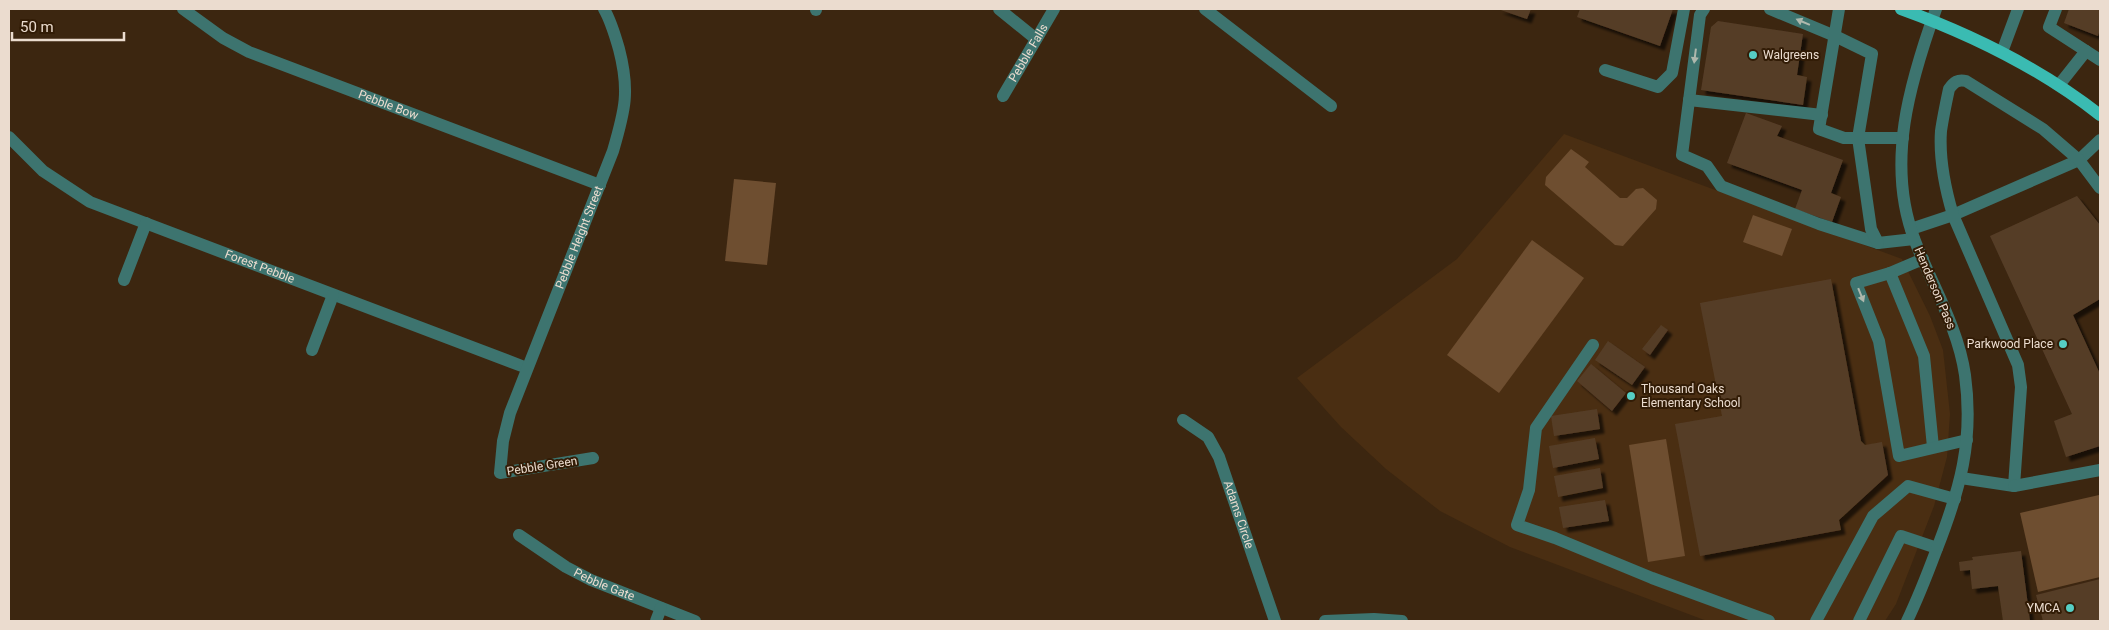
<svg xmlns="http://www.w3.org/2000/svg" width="2109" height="630" viewBox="0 0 2109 630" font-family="Roboto,sans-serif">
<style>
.built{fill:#4a2e12}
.green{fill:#6e4e30}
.building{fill:#553d27;filter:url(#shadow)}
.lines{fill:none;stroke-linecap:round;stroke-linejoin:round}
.minor{stroke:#3d746f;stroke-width:12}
.major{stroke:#3abbb2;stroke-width:12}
.oneway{fill:#aeb8ad}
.poi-dot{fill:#56cec4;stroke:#321c06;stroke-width:2}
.labels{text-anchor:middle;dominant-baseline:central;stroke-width:4;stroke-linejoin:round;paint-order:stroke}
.street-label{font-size:12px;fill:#ebdccf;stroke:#321c06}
.poi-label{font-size:12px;fill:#ebdccf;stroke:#321c06;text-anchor:start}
</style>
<defs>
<filter id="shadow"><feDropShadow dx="4.5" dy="4.5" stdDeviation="1" flood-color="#0009"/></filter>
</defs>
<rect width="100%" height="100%" fill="#3c2610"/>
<path class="built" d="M1564 134 1902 259 1930 316 1943 350 1950 414 1947 457 1934 506 1896 604 1885 621H1707L1510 547 1440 511 1386 469 1341 427 1297 378 1457 259Z"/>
<g class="green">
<path d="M1571 149 1589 162 1585 167 1620 198H1627L1636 189 1643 188 1657 200 1656 209 1623 246 1615 245 1545 185 1546 177Z"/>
<path d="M734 179 776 183 767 265 725 261Z"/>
<path d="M1753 215 1792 229 1782 256 1743 242Z"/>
<path d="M1532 240 1584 278 1499 393 1447 355Z"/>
<path d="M1666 439 1685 556 1648 562 1629 445Z"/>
<path d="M2099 495 2100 577 2038 592 2020 513Z"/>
</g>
<g class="building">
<path d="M1498 9H1531L1527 19Z"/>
<path d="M1580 9H1673L1660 46 1577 17Z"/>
<path d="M2069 9H2100V29L2098 36 2064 23Z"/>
<path d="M1718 21 1803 34 1797 75 1807 77 1803 105 1701 90 1711 27Z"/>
<path d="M1746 113 1782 126 1777 136 1843 160 1831 193 1841 197 1832 222 1795 209 1802 190 1727 163Z"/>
<path d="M2077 196 2100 225V299L2073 315 2100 374V446L2066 457 2054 421 2072 414 1990 236Z"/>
<path d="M1831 279 1861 441 1865 445 1882 442 1888 475 1839 520 1841 530 1700 556 1675 424 1722 416 1700 303Z"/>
<path d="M1661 325 1668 330 1650 355 1642 349Z"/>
<path d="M1608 341 1645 367 1632 385 1595 360Z"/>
<path d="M1591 364 1626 393 1612 411 1577 381Z"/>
<path d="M1597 409 1600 429 1554 436 1551 416Z"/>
<path d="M1595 438 1599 459 1553 468 1549 446Z"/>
<path d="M1600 468 1603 488 1558 497 1554 476Z"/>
<path d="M1605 500 1609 521 1563 528 1559 507Z"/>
<path d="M2021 551 2030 621H2003L1998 586 1972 589 1970 570 1960 571 1959 562 1973 560 1972 557Z"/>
<path d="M2100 579V621H2043L2036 595Z"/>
</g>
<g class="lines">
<g class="minor">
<path id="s1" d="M183 9 223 38 249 52 600 185"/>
<path d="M999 9 1036 39"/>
<path d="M1205 9 1331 106"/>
<path d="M1704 9 1700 15 1682 155 1707 166 1721 186 1819 224 1878 243 1914 239"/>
<path d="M1770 9 1835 36 1872 54 1858 138 1871 229 1878 243"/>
<path d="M1839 9 1819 129 1844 138H1903"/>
<path d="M2056 9 2049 27 2100 60"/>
<path d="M816 10V9"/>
<path d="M2002 52 2018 9"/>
<path d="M1605 70 1658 87 1672 73 1684 9"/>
<path d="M2059 85 2086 51"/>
<path id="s2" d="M1003 96 1054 9"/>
<path d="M1689 100 1822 115"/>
<path id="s3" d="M9 137 43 171 90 202 527 368"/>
<path d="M1911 229 1953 215 2079 160 2100 140"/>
<path d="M1923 259 1890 273 1924 356 1933 447"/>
<path d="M1890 273 1856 283 1879 341 1899 456 1967 440"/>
<path d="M124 280 146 223"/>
<path d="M1593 345 1536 428 1529 490 1517 525 1555 538 1652 578 1769 621"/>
<path d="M312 350 333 295"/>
<path id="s4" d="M1183 420 1208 437 1219 457 1275 621"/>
<path id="s5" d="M593 458 500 473 503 441 510 413 613 151C625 110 630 91 619 49 615 35 611 21 604 9"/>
<path d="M1961 478 2014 486 2021 387 2018 365 1953 215C1945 188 1939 159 1941 131 1943 117 1946 103 1949 89 1954 82 1958 79 1966 81L2043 129 2079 160 2100 188"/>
<path d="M2014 486 2100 470"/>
<path id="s6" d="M519 535 566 567 591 580 695 621"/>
<path d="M656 621 661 608"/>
<path d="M1325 621 1374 619 1402 621"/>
<path d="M1816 621 1873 516 1908 486 1955 499"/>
<path d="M1859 621 1901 536 1937 548"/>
<path d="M1907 621C1918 598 1927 575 1936 551 1960 490 1974 441 1965 375 1958 327 1932 285 1915 241 1885 164 1910 82 1936 9"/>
</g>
<path class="major" d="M1901 9C1973 35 2040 68 2100 115"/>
</g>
<defs><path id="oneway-solid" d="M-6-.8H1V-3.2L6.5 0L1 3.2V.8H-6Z" transform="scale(1.25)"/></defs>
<g class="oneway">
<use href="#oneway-solid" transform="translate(1803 22) rotate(-157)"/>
<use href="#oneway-solid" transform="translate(1695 56) rotate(97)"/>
<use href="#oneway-solid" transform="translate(1861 295) rotate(68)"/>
</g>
<g class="poi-dot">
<circle cx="1753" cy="55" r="5"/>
<circle cx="2063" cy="344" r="5"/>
<circle cx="1631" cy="396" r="5"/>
<circle cx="2070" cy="608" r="5"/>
</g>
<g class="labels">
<g class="street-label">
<text stroke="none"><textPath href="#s2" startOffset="50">Pebble Falls</textPath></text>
<text stroke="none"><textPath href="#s1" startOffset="228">Pebble Bow</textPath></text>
<text stroke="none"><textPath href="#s5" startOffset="344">Pebble Height Street</textPath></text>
<text stroke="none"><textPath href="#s3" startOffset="286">Forest Pebble</textPath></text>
<text transform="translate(1935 288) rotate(67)">Henderson Pass</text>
<text transform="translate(542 466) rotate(-9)">Pebble Green</text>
<text stroke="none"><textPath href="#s4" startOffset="114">Adams Circle</textPath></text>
<text stroke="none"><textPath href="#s6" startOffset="99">Pebble Gate</textPath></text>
</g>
<g class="poi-label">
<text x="1763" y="55">Walgreens</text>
<text x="2053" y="344" text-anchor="end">Parkwood Place</text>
<text x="1641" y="389">Thousand Oaks<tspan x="1641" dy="14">Elementary School</tspan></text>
<text x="2060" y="608" text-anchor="end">YMCA</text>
</g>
</g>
<rect width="2109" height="630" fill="none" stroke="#ebdccf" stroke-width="20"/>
<path d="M12 32v8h112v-8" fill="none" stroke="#ebdccf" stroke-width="2.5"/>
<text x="20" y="32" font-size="15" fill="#ebdccf" stroke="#321c06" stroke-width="4" paint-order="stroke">50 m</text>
</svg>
